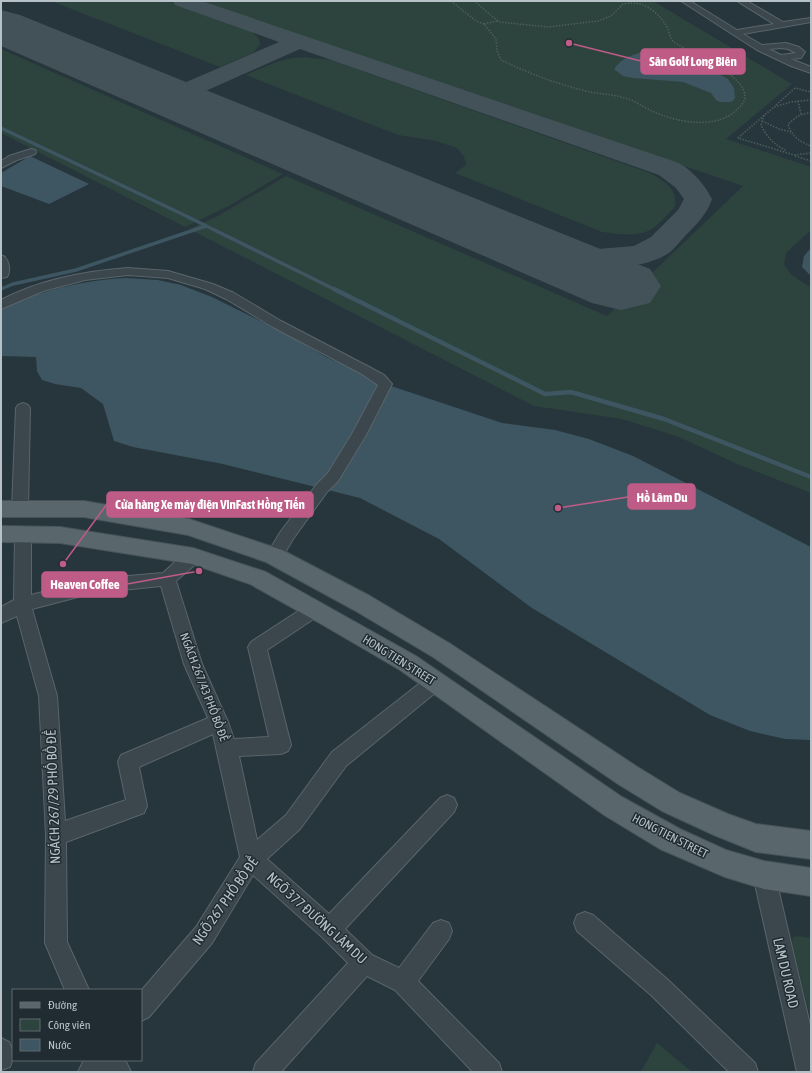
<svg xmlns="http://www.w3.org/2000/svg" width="812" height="1073" viewBox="0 0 812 1073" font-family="'Asap Condensed',sans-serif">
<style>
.green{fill:#2d433d}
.water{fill:#3d5661}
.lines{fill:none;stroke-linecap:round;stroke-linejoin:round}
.stream-far2{stroke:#3d5661;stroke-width:2.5}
.stream-far1{stroke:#3d5661;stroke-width:3.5}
.stream{stroke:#3d5661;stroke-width:4.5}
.taxiway{fill:#425258;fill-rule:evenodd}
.runway{fill:#425258;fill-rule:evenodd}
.minor-casing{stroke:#59656b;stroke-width:2}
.major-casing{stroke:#475359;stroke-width:2}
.path{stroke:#4b5f5b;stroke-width:1.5;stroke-dasharray:1.5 1.5;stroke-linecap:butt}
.minor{fill:#3b474d;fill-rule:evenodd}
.major{fill:#59676d;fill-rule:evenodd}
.labels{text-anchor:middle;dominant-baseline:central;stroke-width:3;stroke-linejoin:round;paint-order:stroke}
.street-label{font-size:12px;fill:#b7c2c8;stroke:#202c32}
.near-street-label{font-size:14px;fill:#b7c2c8;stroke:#202c32}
.leader{fill:none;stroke:#be5c87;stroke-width:1.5}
.callout-dot{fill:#be5c87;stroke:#202c32;stroke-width:1.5}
.callout{fill:#be5c87;stroke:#be5c87;stroke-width:1.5}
.callout-label{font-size:13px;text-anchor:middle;font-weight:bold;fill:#fff}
</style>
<rect width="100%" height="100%" fill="#27363c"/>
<g class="green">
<path d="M51 1H166L251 31 259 39 260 45 253 53 220 67Z"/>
<path d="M198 1H653L792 84 726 139 811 167V230L786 253 784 265 792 275 811 288V493L737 464 679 437 622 419 534 406 189 229 216 217 286 176 607 316 743 186Z"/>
<path d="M1 49 283 174 229 206 185 227 1 133Z"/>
<path d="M304 57 331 60 650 173C659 178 674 186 675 198 676 201 675 206 674 208 668 214 656 228 648 231 634 237 617 234 602 232L455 173 466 165 464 157 457 148 436 141 398 135 246 75C267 66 281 58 304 57Z"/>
<path d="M799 936 811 938V1020L792 944 793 937Z"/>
<path d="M657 1043 692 1072H641Z"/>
</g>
<g class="water">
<path d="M663 49 682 54 728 79 734 88 735 98 733 101 730 102H720L716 100 711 93 683 82 633 78 623 76 615 70V68C625 53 647 51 663 49Z"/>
<path d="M30 156 89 184 49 204 1 186V173Z"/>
<path d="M811 248V276L802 267 804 256Z"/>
<path d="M127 278 158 280 181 285 212 297 281 331 326 357 385 384 502 423 555 430 589 439 633 456 811 547V740L785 739 750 731 710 715 532 608 439 539 360 498 223 464 133 447 114 441 103 404 81 388 55 384 42 380 37 371 36 357 1 356V309C13 301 25 298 38 294 68 285 96 279 127 278Z"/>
</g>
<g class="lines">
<path class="stream-far2" d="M1 128 3 129"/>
<g class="stream-far1">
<path d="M1 128 182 214 336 290"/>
<path d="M1 289 13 284 76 270 206 226"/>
</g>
<path class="stream" d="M334 289 545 394 571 392 664 419 811 477"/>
<path class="taxiway" d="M172 1H202L679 163C694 172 704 184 712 199 707 214 697 224 686 235 680 241 675 248 669 253 635 276 563 267 525 258L520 251 525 244 536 242 598 249 634 246 651 237 678 210 684 199 676 188 659 175 300 49 181 102 172 104 163 102 160 97 163 92 279 42 175 5Z"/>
<path class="runway" d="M1 10 20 15 650 269 661 286 650 303 621 310 592 303 1 46Z"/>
<g class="minor-casing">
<g id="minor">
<path d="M681 1H690L737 30 774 24 737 1H747L783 22 811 18V22L743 34 762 45 786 43 799 47 805 52 801 58 791 59 811 67V73L791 66 757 50ZM781 48 788 49 796 53 781 55 769 49Z"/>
<path d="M31 149 35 150 36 152 35 154 17 160 1 168V161L9 156Z"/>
<path d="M1 255 5 257C9 262 11 270 7 277L1 278Z"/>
<path d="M128 268 168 271 213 284 234 293 281 321 371 368 384 375 392 384 366 435 338 481 327 492 293 539 280 561 274 562 268 561 266 556 281 531 317 484 328 473 352 434 378 385 362 374 273 327 226 299 205 289 168 278 128 275 85 280 43 291 1 309V300C39 280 85 271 128 268Z"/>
<path d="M23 403 28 405 30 408 28 508 26 512 20 514 14 512 12 508 16 408 18 405Z"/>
<path d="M23 529 29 531 31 535V595L93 579 163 573 187 551 193 550 199 551 201 556 199 561 176 581 202 664 228 722 234 739 269 737 248 647 251 642 309 604 315 602 321 604 324 609 321 614 267 650 291 745 288 751 281 754 239 756 257 840 286 815 332 752 429 676 435 674 441 676 444 682 441 688 346 766 300 829 267 859 329 914 440 798 447 795 454 798 457 805 454 812 345 929 372 955 399 968 433 923 441 920 449 923 452 931 449 939 418 981 499 1063 502 1072H473L395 990 367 976 281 1072H253L256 1063 348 963 322 937 253 875 212 943 149 1017 141 1021V991L196 927 240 857 213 734 139 767 147 806 144 813 66 842 67 942 89 990H65L45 943 46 835 39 696 17 616 1 623V607L14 600 15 535 17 531ZM161 586 184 664 208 718 121 755 118 762 126 800 65 821 57 696 32 609 93 593Z"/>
<path d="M764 864 772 867 775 875 811 1029V1072H797L753 875 756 867Z"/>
<path d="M585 912 593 915 667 979 755 1063 758 1072H729L651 995 577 931 574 923 577 915Z"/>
<path d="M1 1038 9 1042C13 1051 14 1057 10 1067L1 1070Z"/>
<path d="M84 1060H125L131 1072H78Z"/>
</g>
</g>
<g class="major-casing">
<g id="major">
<path d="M1 501H84L189 519 282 550 370 596 449 643 636 766 680 793 728 814 756 824 811 831V859L756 852 714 835 662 811 618 784 433 657 354 610 266 562 188 535 84 517H1Z"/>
<path d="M1 526 60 527 193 548 266 572 416 656 622 797 680 829 726 850 764 861 811 868V896L764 889 725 877 660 849 604 815 400 670 323 625 250 584 192 564 60 543 1 542Z"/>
</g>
</g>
<g class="path">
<path d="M451 1 476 21 484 24 496 39 497 51 501 60C528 73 557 84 586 91 599 94 612 94 625 98 634 100 643 107 652 111 675 122 712 129 733 113 738 109 745 103 745 97 746 75 692 53 675 43 670 40 669 30 666 25 662 19 655 11 649 8 640 2 633 3 623 4L611 16 598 21 548 27 499 22 474 1"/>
<path d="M484 24 497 21"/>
<path d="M811 100 791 102 774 107 738 138 794 155 811 153"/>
<path d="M798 101 801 114"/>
<path d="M776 105 795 88 811 92"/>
<path d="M811 112 798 116 788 124C791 136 800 142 811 146"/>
<path d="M764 115 761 125C767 138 775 145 787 151"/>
<path d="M762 121 779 129 791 132"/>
<path d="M795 156 811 161"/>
</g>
<use href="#minor" class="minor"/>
<use href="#major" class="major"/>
</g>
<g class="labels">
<g class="street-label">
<text transform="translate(399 660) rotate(32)">HONG TIEN STREET</text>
<text transform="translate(204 687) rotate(69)">NGÁCH 267/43 PHỐ BỒ ĐỀ</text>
<text transform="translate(670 836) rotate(27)">HONG TIEN STREET</text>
</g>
<g class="near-street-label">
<text transform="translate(53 797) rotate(-92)">NGÁCH 267/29 PHỐ BỒ ĐỀ</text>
<text transform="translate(225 901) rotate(-55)">NGÕ 267 PHỐ BỒ ĐỀ</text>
<text transform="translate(317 918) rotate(42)">NGÕ 377 ĐƯỜNG LÂM DU</text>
<text transform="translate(786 973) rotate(77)">LAM DU ROAD</text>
</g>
</g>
<path class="leader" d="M569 43L641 61M558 508L628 497M63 564L107 504M199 571L127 584"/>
<g class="callout-dot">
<circle cx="569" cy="43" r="4"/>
<circle cx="558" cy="508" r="4"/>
<circle cx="63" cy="564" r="4"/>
<circle cx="199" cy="571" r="4"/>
</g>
<g class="callout">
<rect x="641" y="49" width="104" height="25" rx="4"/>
<rect x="628" y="484" width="67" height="25" rx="4"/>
<rect x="107" y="492" width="206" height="25" rx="4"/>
<rect x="42" y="572" width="85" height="25" rx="4"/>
</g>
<g class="callout-label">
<text x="693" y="66">Sân Golf Long Biên</text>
<text x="662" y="502">Hồ Lâm Du</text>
<text x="210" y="509">Cửa hàng Xe máy điện VinFast Hồng Tiến</text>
<text x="85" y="589">Heaven Coffee</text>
</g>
<rect width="812" height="1073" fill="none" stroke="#b7c2c8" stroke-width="4"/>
<rect x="12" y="989" width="130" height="72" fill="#202c32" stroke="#5c686e"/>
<rect x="20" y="1002" width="20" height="6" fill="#59676d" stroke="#5c686e"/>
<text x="48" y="1009" font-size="12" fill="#b7c2c8">Đường</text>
<rect x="20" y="1019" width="20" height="12" fill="#2d433d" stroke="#5c686e"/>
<text x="48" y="1029" font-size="12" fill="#b7c2c8">Công viên</text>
<rect x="20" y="1039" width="20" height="12" fill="#3d5661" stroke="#5c686e"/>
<text x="48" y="1049" font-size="12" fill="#b7c2c8">Nước</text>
</svg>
